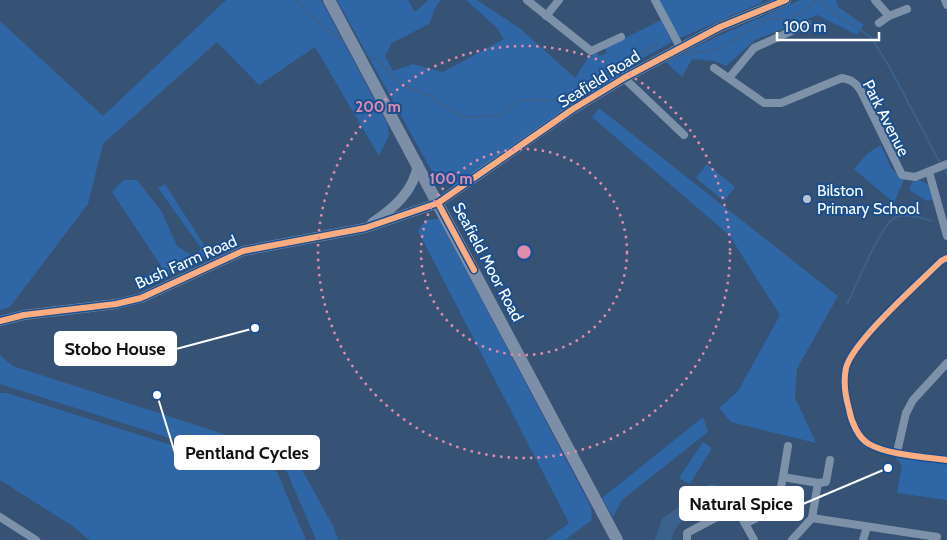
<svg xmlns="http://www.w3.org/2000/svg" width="947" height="540" viewBox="0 0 947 540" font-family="Cabin,sans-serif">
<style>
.green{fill:#2f66a5}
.water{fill:#3b618d}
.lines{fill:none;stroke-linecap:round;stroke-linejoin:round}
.stream{stroke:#3b618d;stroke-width:2}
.minor{stroke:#7d92a8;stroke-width:8}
.tertiary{stroke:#7d92a8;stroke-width:10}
.primary{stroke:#7d8ea7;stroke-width:12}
.cycleway-casing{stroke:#1b4f8f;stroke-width:9}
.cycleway{stroke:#ffac80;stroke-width:6}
.ring{fill:none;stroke:#e08cad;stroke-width:2.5;stroke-dasharray:2.5 5}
.poi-dot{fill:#b9c2ce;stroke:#1b4f8f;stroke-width:2}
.labels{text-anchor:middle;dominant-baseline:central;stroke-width:4;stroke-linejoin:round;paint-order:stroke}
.street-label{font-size:16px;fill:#fff;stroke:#1b4f8f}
.poi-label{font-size:16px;fill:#fff;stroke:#1b4f8f;text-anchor:start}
.centre{fill:#e08cad;stroke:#1b4f8f;stroke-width:2.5}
.ring-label{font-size:15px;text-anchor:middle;font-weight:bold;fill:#e08cad;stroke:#1b4f8f;stroke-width:4;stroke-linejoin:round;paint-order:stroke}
.leader{fill:none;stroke:#fff;stroke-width:2}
.callout-dot{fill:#fff;stroke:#1b4f8f;stroke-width:2}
.callout{fill:#fff;stroke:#fff;stroke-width:2}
.callout-label{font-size:18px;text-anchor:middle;font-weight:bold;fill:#111}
</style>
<rect width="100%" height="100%" fill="#365274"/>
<g class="green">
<path d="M226 0H321L387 123 389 135 379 156 315 47 259 85 217 42 103 144 88 204 10 307 0 310V21L103 116Z"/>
<path d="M337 0H408L415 12 428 0H442L437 4 429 24 392 43 385 56 393 71 413 64 443 72 504 39 496 27 466 0H477L521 29 575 78 588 58 597 52 599 56 607 53 605 48 661 20 672 42 627 67 628 70 455 186 436 179Z"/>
<path d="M658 0H762L763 2 678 39Z"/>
<path d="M800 0H836L838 7 864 25 857 35 817 15 755 40 726 66 715 61 692 59 682 77 666 62 705 42Z"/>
<path d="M599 108 838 296 797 369 795 397 816 443 731 422 719 408 738 391 780 315 729 235 592 117Z"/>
<path d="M881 145 891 168 904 180 894 203 854 169 868 153Z"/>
<path d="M707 164 735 187 724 201 696 178Z"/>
<path d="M124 180H137L162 212 177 246 195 257 201 248 158 188 165 184 210 254 167 275 112 192Z"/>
<path d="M918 180 928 184 933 199 927 201 909 190 912 182Z"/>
<path d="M439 219 591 507 592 520 565 540H546L569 523 418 231 425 220Z"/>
<path d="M0 355 13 366 227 435C248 435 288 449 300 466L333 526 338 540H316L281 458 237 445 223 455 0 384Z"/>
<path d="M7 393 222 461C242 463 260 459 277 472L306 540H89L74 527 0 480V393Z"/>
<path d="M703 417 708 432 622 500 613 517 602 498Z"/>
<path d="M703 442 712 448 690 484 679 478Z"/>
<path d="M894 455 947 463V500L897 493 902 466Z"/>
</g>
<path class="water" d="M710 484 720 486V493C703 517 682 507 671 540H655L662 519Z"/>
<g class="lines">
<g class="stream">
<path d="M297 0 305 12 345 42"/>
<path d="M821 0 825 7 871 37 890 68 939 161"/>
<path d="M363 52 377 60 400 83 428 95 463 117 500 116 520 100H561L659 43"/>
<path d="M686 54 720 49 767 19H791L818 0"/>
<path d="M945 171 947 174"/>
<path d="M847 304C856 286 880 227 894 218 905 212 921 218 932 221"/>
</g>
<g class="minor">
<path d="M527 0 591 51 621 37"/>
<path d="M655 0 680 47"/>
<path d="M875 0 889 16 907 9"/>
<path d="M945 0 947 5"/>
<path d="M546 16 559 0"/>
<path d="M879 23 889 16"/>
<path d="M714 68 764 103H781L842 78C852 80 856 83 861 91L902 175 915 177 947 164"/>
<path d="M624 78 684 135"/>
<path d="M729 78 754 48 807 24"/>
<path d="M929 172 947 236"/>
<path d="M947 258 941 261C919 283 853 341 846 368 843 382 845 395 849 409 851 421 858 438 869 444 888 455 925 457 947 460"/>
<path d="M897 452 906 413 913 400 947 363"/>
<path d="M783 477 788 446"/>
<path d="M818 483 826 482 830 460"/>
<path d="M0 517 36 540"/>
<path d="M812 518 937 537 936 540"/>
<path d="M745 524 777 507 783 477 818 483 812 518 792 540"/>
<path d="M687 540V533L736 507 754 540"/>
<path d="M863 540 867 527"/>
</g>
<g class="tertiary">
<path d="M372 223C394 208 414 191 418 164"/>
<path d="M0 321 24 315 116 304 141 298 243 251 365 228 438 203 573 109 624 78 720 27 786 0"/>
</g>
<path class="primary" d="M329 0 617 540"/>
<g class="cycleway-casing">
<g id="cycleway">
<path d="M438 203 474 270"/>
<path d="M947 258 941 261C919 283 853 341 846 368 843 382 845 395 849 409 851 421 858 438 869 444 888 455 925 457 947 460"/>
<path d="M0 321 24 315 116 304 141 298 243 251 365 228 438 203 573 109 624 78 720 27 786 0"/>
</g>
</g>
<use href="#cycleway" class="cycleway"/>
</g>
<g class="ring">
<circle cx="524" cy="252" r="103"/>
<circle cx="524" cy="252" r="206"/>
</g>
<circle class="poi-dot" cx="807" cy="199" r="5"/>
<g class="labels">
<g class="street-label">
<text transform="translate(599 79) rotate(-32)">Seafield Road</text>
<text transform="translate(886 118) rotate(63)">Park Avenue</text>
<text transform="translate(186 262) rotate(-24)">Bush Farm Road</text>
<text transform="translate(488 262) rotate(62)">Seafield Moor Road</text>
</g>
<g class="poi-label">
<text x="817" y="190">Bilston<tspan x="817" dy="18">Primary School</tspan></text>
</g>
</g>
<circle cx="524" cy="252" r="8" class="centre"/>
<g class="ring-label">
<text x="378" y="112">200 m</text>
<text x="451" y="184">100 m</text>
</g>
<path class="leader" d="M255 328L176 349M157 395L175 453M888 468L803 504"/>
<g class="callout-dot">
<circle cx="255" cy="328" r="5"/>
<circle cx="157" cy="395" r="5"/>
<circle cx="888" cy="468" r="5"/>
</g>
<g class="callout">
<rect x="55" y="332" width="121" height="33" rx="5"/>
<rect x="175" y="436" width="144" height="33" rx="5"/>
<rect x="680" y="487" width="123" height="33" rx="5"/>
</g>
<g class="callout-label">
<text x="115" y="355">Stobo House</text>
<text x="247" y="459">Pentland Cycles</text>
<text x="741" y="510">Natural Spice</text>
</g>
<path d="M777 32v8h102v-8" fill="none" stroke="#ffffff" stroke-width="2.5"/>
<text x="784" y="32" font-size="15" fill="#ffffff" stroke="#1b4f8f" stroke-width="4" paint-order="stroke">100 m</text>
</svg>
